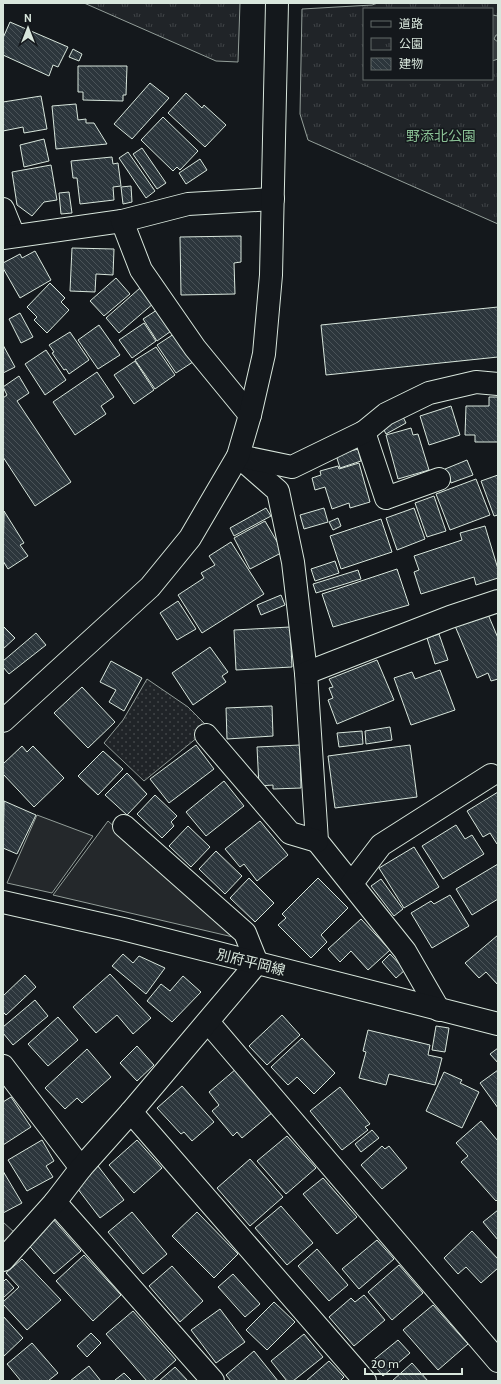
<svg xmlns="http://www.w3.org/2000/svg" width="501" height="1384" viewBox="0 0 501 1384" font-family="Cabin,'Noto Sans JP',sans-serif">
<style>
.grass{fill:url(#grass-dots);stroke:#939e99}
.park{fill:url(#park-tufts);stroke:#939e99;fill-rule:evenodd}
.parking{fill:#24282b;stroke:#939e99}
.water{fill:#363b3e;stroke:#939e99}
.building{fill:url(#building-back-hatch);stroke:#d8e6dc}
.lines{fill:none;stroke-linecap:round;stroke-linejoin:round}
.minor-casing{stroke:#d8e6dc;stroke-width:24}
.major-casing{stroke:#d8e6dc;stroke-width:24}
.minor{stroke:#14181c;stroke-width:22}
.major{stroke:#14181c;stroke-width:22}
.labels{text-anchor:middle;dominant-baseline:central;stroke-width:3;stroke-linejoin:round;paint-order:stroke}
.park-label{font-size:14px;fill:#8ac095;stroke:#14181c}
.street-label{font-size:14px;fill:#d8e6dc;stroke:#14181c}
</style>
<defs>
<pattern id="grass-dots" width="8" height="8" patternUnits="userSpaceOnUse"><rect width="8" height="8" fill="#202428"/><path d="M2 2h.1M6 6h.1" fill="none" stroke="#404447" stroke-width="1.8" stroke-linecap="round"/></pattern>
<pattern id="park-tufts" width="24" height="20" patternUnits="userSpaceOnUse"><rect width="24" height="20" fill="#202428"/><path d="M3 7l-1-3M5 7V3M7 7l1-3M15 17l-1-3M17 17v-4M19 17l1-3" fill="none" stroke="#404447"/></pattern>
<pattern id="building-back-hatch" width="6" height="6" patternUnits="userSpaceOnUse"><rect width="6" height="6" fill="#2c363c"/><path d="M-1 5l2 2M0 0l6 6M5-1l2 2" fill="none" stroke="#4a5358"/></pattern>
</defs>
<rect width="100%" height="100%" fill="#14181c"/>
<path class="grass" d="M147 679 188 707 209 728 144 781 104 743 123 720Z"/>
<g class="park">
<path d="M84 3H240L238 62 216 61Z"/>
<path d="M378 3H498V224L308 140 300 114 302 9 372 5ZM364 9H492V79H364Z"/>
</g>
<g class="parking">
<path d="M37 815 93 836 52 893 7 883Z"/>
<path d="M108 821 235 934 233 937 53 895Z"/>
<path d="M3 1222 15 1233 3 1245Z"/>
</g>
<path class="water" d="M492 15 498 16V35H496L494 39 498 42V59L492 61Z"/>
<g class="building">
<path d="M10 22 68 47 58 67 53 65 49 76 3 55V38Z"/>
<path d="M73 49 82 54 79 61 69 57Z"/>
<path d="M78 66H127L126 95H123V101L83 100V92H78Z"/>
<path d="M150 83 169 98 132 139 114 124Z"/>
<path d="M186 93 202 108 204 105 226 125 205 147 168 113Z"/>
<path d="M41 96 47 129 24 133 23 127 3 131V102Z"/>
<path d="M76 104 78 120 86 119V123H94L107 144 56 149 52 106Z"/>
<path d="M163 117 198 151 180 170 177 167 173 171 141 140Z"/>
<path d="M44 139 49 161 24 167 20 145Z"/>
<path d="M142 148 166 183 157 189 133 154Z"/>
<path d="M128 152 155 191 146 198 119 158Z"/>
<path d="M112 157 113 164 118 163 121 186 113 187 114 200 80 204 77 178H73L71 161Z"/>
<path d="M200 159 207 170 186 184 179 173Z"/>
<path d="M51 165 57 200 44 202 32 216 17 205 12 172Z"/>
<path d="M131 186 132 202 123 204 121 187Z"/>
<path d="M69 192 72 213 61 214 59 193Z"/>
<path d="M241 236V262L234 263 235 294 181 295 180 237Z"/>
<path d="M72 248 114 249 113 275 96 274 95 292 70 291Z"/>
<path d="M35 251 51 280 20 298 3 268V263L20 254 22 258Z"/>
<path d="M116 278 130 294 104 316 90 301Z"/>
<path d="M50 283 65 298 61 302 69 310 47 333 34 320 37 317 27 307Z"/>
<path d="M140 288 154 303 119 333 106 318Z"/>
<path d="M498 307V357L326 375 321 325Z"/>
<path d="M160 308 174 329 157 341 143 319Z"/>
<path d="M20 313 33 337 21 343 9 319Z"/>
<path d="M144 323 156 341 132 358 119 340Z"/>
<path d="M99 325 120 355 98 369 78 340Z"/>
<path d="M70 332 89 360 69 374 66 369 64 370 52 353 54 352 49 345Z"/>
<path d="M177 332 196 360 176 373 157 345Z"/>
<path d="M3 345 15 367 3 373Z"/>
<path d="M156 347 175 375 155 389 135 360Z"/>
<path d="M46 350 66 380 45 395 25 364Z"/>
<path d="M135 361 154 390 134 404 114 375Z"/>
<path d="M97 372 114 397 101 406 106 414 75 435 53 402Z"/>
<path d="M19 376 29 393 17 401 71 482 35 506 3 457V398L7 395 3 387Z"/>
<path d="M489 397H498V442H475V435H465L466 406H489Z"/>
<path d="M451 406 460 435 429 445 420 416Z"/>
<path d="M402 415 406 423 386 434 381 424Z"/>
<path d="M411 428 413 435 418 434 429 470 398 479 386 435Z"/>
<path d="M358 449 361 461 340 468 336 455Z"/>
<path d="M467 460 473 475 451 483 445 469Z"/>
<path d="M359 463 370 502 350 508 349 503 332 509 325 487 315 490 312 478 321 475 320 471 338 466 339 469Z"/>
<path d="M498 475V515L494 516 481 481Z"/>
<path d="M476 479 490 515 450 530 436 494Z"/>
<path d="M434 496 446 531 427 537 415 503Z"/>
<path d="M266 508 271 516 234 536 230 528Z"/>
<path d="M324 508 328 522 304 529 300 515Z"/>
<path d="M414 508 425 539 397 550 386 518Z"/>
<path d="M4 511 24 543 20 545 28 556 8 569 3 561Z"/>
<path d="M338 518 341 526 333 530 329 522Z"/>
<path d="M381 519 392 552 341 569 330 536Z"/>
<path d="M265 521 283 552 250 569 234 538Z"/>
<path d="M485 526 498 569V578L476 585 474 577 421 594 414 572 419 570 414 556 462 540 460 533Z"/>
<path d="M231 542 264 594 202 633 178 595 204 578 201 573 215 565 209 556Z"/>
<path d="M335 561 339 573 315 581 311 569Z"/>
<path d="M397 569 409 605 333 627 322 594Z"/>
<path d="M358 570 361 579 316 593 313 584Z"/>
<path d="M281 595 285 605 261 615 257 605Z"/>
<path d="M178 601 196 629 177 640 160 613Z"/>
<path d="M487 612 498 638V679L491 681 488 673 477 678 455 626Z"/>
<path d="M4 627 15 638 3 649V629Z"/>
<path d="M290 627 292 667 236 670 234 630Z"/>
<path d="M36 633 46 645 9 674 3 667V661Z"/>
<path d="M439 634 448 660 435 664 427 638Z"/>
<path d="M210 647 228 672 222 676 226 682 193 705 172 673Z"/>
<path d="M377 660 394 700 337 724 328 700 333 698 329 688 333 687 329 679Z"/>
<path d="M111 661 142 678 124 711 109 702 116 690 100 682Z"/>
<path d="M440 670 455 710 411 725 394 678 412 672 415 679Z"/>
<path d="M82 687 115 722 88 748 54 713Z"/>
<path d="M272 706 273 736 227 739 226 708Z"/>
<path d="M390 727 392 740 366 744 365 731Z"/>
<path d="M362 731 363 744 339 747 337 733Z"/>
<path d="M196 745 214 769 169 803 150 779Z"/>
<path d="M300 745 301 788 273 789V785L259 786 257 747Z"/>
<path d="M410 745 417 797 335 808 328 756Z"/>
<path d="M22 746 27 752 33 746 64 778 34 807 3 774V764Z"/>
<path d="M103 751 123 769 98 795 78 776Z"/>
<path d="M127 773 147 794 127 815 105 795Z"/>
<path d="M224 781 244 806 206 836 186 812Z"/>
<path d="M498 792V844H497L490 833 483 837 467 811Z"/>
<path d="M155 795 177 816 171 822 174 826 162 838 137 814Z"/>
<path d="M4 801 36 815 17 854 3 848Z"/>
<path d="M260 821 288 855 257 881 244 864 240 867 225 849Z"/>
<path d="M456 825 465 839 472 835 484 854 443 879 422 846Z"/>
<path d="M188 826 210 847 191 867 169 846Z"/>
<path d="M414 847 439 887 404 908 379 868Z"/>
<path d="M216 851 242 876 225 894 199 869Z"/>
<path d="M498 864V899L472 915 456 889Z"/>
<path d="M249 878 274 903 255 922 230 898Z"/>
<path d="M318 878 348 908 321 935 327 942 311 958 278 925 286 918 282 914Z"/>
<path d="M381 879 403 909 394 916 371 886Z"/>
<path d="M450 895 469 926 432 948 411 913 431 901 434 904Z"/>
<path d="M361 919 390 950 368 970 351 951 340 962 328 949Z"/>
<path d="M498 935V985L486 972 479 978 465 963Z"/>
<path d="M123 954 133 963 139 956 165 968 146 994 112 966Z"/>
<path d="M390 954 405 970 396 978 382 962Z"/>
<path d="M110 974 151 1018 133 1034 117 1015 96 1033 73 1007Z"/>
<path d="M25 975 36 987 6 1015 3 1012V996Z"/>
<path d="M183 976 201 992 172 1022 147 1001 161 984 170 991Z"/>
<path d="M35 1000 48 1016 13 1045 3 1033V1027Z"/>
<path d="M282 1015 300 1035 267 1065 249 1046Z"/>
<path d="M58 1017 78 1040 48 1066 28 1044Z"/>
<path d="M436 1026 449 1028 445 1052 432 1050Z"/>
<path d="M368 1030 430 1045 428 1055 442 1058 435 1085 389 1074 386 1085 359 1078 366 1052 363 1051Z"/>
<path d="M302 1038 335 1073 314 1094 297 1077 288 1085 271 1067Z"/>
<path d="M137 1046 154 1065 137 1081 120 1063Z"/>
<path d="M498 1048V1063L490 1054Z"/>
<path d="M87 1049 111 1077 82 1103 77 1098 65 1109 45 1088Z"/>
<path d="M236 1069 273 1112 242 1138 237 1132 233 1136 212 1111 219 1105 209 1092Z"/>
<path d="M498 1070V1108L480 1083Z"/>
<path d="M444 1072 462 1080 460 1083 479 1092 462 1128 426 1111Z"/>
<path d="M182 1086 214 1122 192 1141 184 1132 181 1134 157 1108Z"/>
<path d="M340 1087 370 1124 365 1127 368 1130 342 1150 310 1111Z"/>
<path d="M11 1097 31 1127 3 1145V1102Z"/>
<path d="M481 1121 498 1141V1199L496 1201 461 1162 468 1156 456 1143Z"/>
<path d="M372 1130 379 1138 361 1152 355 1144Z"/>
<path d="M287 1136 316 1168 286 1194 257 1161Z"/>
<path d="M42 1140 54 1161 46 1166 53 1177 27 1191 8 1160Z"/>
<path d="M137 1140 162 1168 134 1193 109 1165Z"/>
<path d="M382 1146 385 1149 389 1146 407 1168 382 1189 361 1165Z"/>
<path d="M250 1159 283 1197 250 1226 217 1188Z"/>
<path d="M98 1166 124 1200 100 1218 74 1184Z"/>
<path d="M3 1171 22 1203 3 1213Z"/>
<path d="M323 1178 357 1217 337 1234 303 1194Z"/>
<path d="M281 1206 313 1243 287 1265 255 1228Z"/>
<path d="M498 1210V1240L483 1222Z"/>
<path d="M132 1212 167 1254 143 1274 108 1232Z"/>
<path d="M197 1212 238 1254 214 1278 172 1236Z"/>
<path d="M52 1218 81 1251 54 1274 25 1241Z"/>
<path d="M472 1231 498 1259V1268L481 1283 466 1267 458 1274 444 1258Z"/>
<path d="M377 1240 394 1259 359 1289 342 1269Z"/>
<path d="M317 1249 348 1285 329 1301 298 1266Z"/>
<path d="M84 1255 121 1295 93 1321 56 1281Z"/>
<path d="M22 1259 61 1300 27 1330 3 1304V1302L19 1287 6 1273Z"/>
<path d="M399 1265 423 1293 392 1320 368 1292Z"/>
<path d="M172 1266 203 1301 180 1322 149 1286Z"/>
<path d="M233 1274 260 1304 245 1317 218 1287Z"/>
<path d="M6 1279 14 1288 3 1298V1282Z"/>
<path d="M364 1295 385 1320 354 1346 329 1317 351 1298 355 1302Z"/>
<path d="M274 1302 295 1322 267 1350 246 1330Z"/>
<path d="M433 1305 468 1344 438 1370 403 1330Z"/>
<path d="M220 1309 245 1342 216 1363 191 1330Z"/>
<path d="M133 1311 176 1360 152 1381H147L106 1334Z"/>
<path d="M3 1316 23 1338 3 1357Z"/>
<path d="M91 1333 101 1343 87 1357 77 1346Z"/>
<path d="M304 1334 323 1357 293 1381H287L271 1361Z"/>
<path d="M398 1340 410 1353 383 1376 371 1362Z"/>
<path d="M32 1343 58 1373 48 1381H21L7 1364Z"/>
<path d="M254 1351 278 1381H231L226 1375Z"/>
<path d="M329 1361 344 1377 340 1381H306Z"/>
<path d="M412 1363 428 1381H392Z"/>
<path d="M89 1366 101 1381H70Z"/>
<path d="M175 1367 188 1381H159Z"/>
<path d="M124 1373 132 1381H116L115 1380Z"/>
</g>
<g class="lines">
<g class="minor-casing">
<g id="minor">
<path d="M3 209 14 236"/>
<path d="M3 238 122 221"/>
<path d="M250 415 195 348 141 270 122 221 188 204 273 199"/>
<path d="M364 432 386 498 439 479"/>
<path d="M238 456 278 491 293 562 306 673 317 841 405 951 439 1010"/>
<path d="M239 456 292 467 364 432 386 414 429 393 476 382 498 384"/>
<path d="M306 673 450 617 498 601"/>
<path d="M3 721 150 587 190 538 238 456 250 415 264 354 271 275 277 3"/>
<path d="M206 735 290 833 317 841"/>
<path d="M352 883 381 845 491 775"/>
<path d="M208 1022 498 1361"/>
<path d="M3 1066 81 1168"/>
<path d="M131 1112 365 1381"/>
<path d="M55 1202 213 1381"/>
<path d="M3 1260 55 1202 81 1168 131 1112 257 963 245 933 124 826"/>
</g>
</g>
<g class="major-casing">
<path id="major" d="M3 902 123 929 498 1024"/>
</g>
<use href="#minor" class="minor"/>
<use href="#major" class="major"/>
</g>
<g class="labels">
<g class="park-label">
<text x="441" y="136">野添北公園</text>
</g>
<g class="street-label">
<text transform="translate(251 962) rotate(14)">別府平岡線</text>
</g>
</g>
<rect width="501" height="1384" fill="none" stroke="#d8e6dc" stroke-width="8"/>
<rect x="363" y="8" width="130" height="72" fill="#14181c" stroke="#626a69"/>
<rect x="371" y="21" width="20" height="6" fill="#14181c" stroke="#626a69"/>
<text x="399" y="28" font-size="12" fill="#d8e6dc">道路</text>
<rect x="371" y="38" width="20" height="12" fill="url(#park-tufts)" stroke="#626a69"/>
<text x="399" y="48" font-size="12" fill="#d8e6dc">公園</text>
<rect x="371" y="58" width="20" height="12" fill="url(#building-back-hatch)" stroke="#626a69"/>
<text x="399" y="68" font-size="12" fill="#d8e6dc">建物</text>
<g transform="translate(28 28)" stroke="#14181c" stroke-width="3" paint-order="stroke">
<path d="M0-3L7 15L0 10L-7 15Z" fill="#d8e6dc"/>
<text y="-6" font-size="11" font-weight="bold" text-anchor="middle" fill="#d8e6dc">N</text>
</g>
<path d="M365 1368v6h97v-6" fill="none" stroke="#d8e6dc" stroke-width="2"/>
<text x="371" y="1368" font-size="12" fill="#d8e6dc" stroke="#14181c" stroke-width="3" paint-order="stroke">20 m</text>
</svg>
